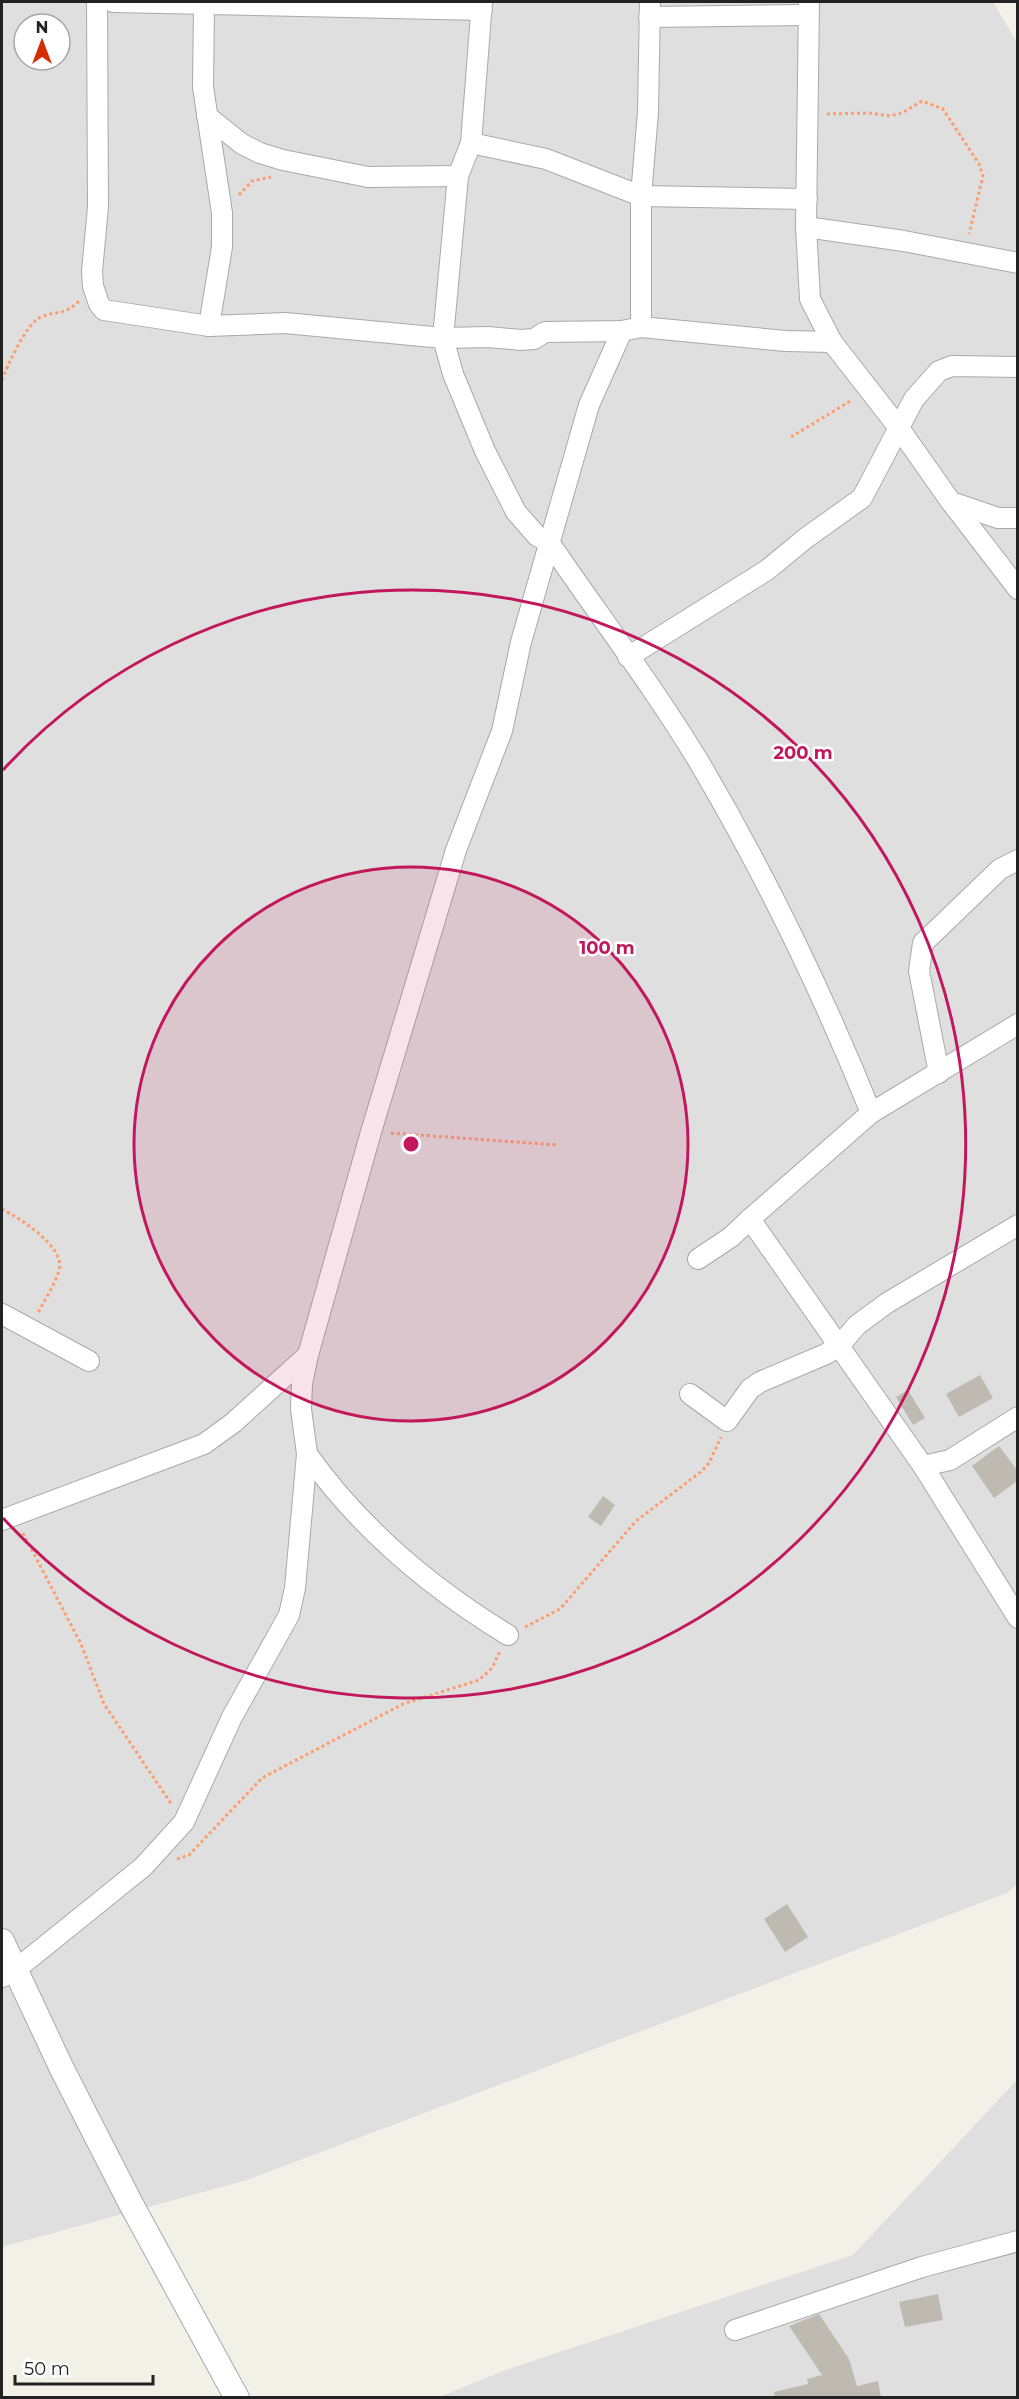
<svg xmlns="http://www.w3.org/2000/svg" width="1019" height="2399" viewBox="0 0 1019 2399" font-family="Montserrat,sans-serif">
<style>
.residential{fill:#e0dfdf;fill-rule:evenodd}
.building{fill:#bfbab1}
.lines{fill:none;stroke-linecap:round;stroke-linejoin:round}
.minor-casing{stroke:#a9a9a9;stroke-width:22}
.tertiary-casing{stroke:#a9a9a9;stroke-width:26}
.path{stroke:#fd9c6e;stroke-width:3;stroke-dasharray:3 3;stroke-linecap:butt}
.minor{stroke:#fff;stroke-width:20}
.tertiary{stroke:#fff;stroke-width:24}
.ring{fill:none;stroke:#c2185b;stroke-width:3}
.centre{fill:#c2185b;stroke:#fff;stroke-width:3}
.ring-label{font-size:18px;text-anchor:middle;font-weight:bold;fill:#c2185b;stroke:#fff;stroke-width:5;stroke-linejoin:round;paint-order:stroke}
</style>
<rect width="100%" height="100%" fill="#f2f1e8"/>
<g class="residential">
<path d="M2 2H993L1018 44 1017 1884 1007 1893 247 2180 2 2247ZM24 24H60V60H24Z"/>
<path d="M1017 2080V2397L437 2398 503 2371 853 2255Z"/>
</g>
<g class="building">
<path d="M980 1375 993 1398 959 1417 946 1394Z"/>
<path d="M908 1390 925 1418 913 1425 896 1397Z"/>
<path d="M999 1446 1017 1470V1481L994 1498 972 1466Z"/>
<path d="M603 1496 615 1505 601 1526 588 1517Z"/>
<path d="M787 1904 808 1937 785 1952 764 1919Z"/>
<path d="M938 2294 943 2320 905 2327 899 2302Z"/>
<path d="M819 2314 849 2359 857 2386 878 2381 881 2397H775L774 2392 808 2384 807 2379 822 2375 789 2326Z"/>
</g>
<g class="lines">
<g class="minor-casing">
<g id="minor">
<path d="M97 2 98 207 92 271 93 286 99 304 104 310 209 326 285 323 443 338 488 337 521 340 534 339 545 332 622 331 641 327 786 341 832 342"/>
<path d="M113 2 482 10"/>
<path d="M482 2 471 143 458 176 443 338 453 374 485 451 516 512 537 536 549 542C600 617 656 690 702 767 767 878 823 994 871 1113"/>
<path d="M809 2 806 227 810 299 832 342 899 428 951 502 998 518H1018"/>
<path d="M204 5 203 87 222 213V247L209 326"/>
<path d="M649 17 808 15"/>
<path d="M207 116 242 144 260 153 283 160 368 177 458 176"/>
<path d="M471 143 546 159 641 196 807 199"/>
<path d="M806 227 904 241 1018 263"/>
<path d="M641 327V196L648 112 650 2"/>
<path d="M951 502 1018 589"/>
<path d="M628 657 767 570 806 538 862 498 914 399 939 371 952 366 1018 367"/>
<path d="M1018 1024 871 1113 750 1219 923 1466 1018 1618"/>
<path d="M939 1073 919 971 923 943 1000 869 1018 860"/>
<path d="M698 1259 731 1237 750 1219"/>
<path d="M2 1314 89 1361"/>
<path d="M690 1394 727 1421 750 1389 760 1382 826 1354 840 1345 857 1325 887 1303 1018 1225"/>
<path d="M307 1454C359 1527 431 1588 508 1635"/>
<path d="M923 1466 950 1460 1018 1417"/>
<path d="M2 1520 204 1444 233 1423 308 1355"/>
<path d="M2 1977 14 1971 143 1867 184 1822 232 1717 289 1615 295 1588 307 1454 301 1409 302 1384 308 1355 371 1132 456 850 502 731 521 642 589 405 622 331"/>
<path d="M735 2330 922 2267 1018 2241"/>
</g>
</g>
<g class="tertiary-casing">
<path id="tertiary" d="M2 1941 62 2069 131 2204 237 2398"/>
</g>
<g class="path">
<path d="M827 114 869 113 890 116 902 113 922 101 943 109 979 164 983 176 969 234"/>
<path d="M239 195 252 181 271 177"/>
<path d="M2 380C7 366 27 322 41 317 58 310 64 316 79 301"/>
<path d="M791 437 852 400"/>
<path d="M391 1133 558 1145"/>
<path d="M2 1209C19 1218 66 1247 59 1270 55 1285 45 1299 38 1313"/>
<path d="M23 1533 81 1644 104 1704 172 1805"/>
<path d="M525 1627 560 1609 636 1521 702 1471 709 1463 721 1437"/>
<path d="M177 1859 189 1855 262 1778 403 1704 479 1680 492 1668 500 1651"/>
</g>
<use href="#minor" class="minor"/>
<use href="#tertiary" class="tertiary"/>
</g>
<circle cx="411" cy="1144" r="277" fill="#c2185b" fill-opacity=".12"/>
<g class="ring">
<circle cx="411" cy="1144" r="277"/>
<path d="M3 770A554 554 0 1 1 3 1518"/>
</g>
<circle cx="411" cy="1144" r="9" class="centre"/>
<g class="ring-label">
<text x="803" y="759">200 m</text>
<text x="607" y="954">100 m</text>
</g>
<rect width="1019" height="2399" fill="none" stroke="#222222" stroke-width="6"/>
<g transform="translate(42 42)"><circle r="28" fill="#ffffff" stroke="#a7a7a7" stroke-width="1.5"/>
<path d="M0-4.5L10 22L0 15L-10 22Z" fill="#d32d00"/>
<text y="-9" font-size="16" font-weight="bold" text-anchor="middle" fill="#222222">N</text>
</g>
<path d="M15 2375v9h138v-9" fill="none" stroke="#222222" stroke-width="3"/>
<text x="24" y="2375" font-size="18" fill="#222222" stroke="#ffffff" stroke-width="4.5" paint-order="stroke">50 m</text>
</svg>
